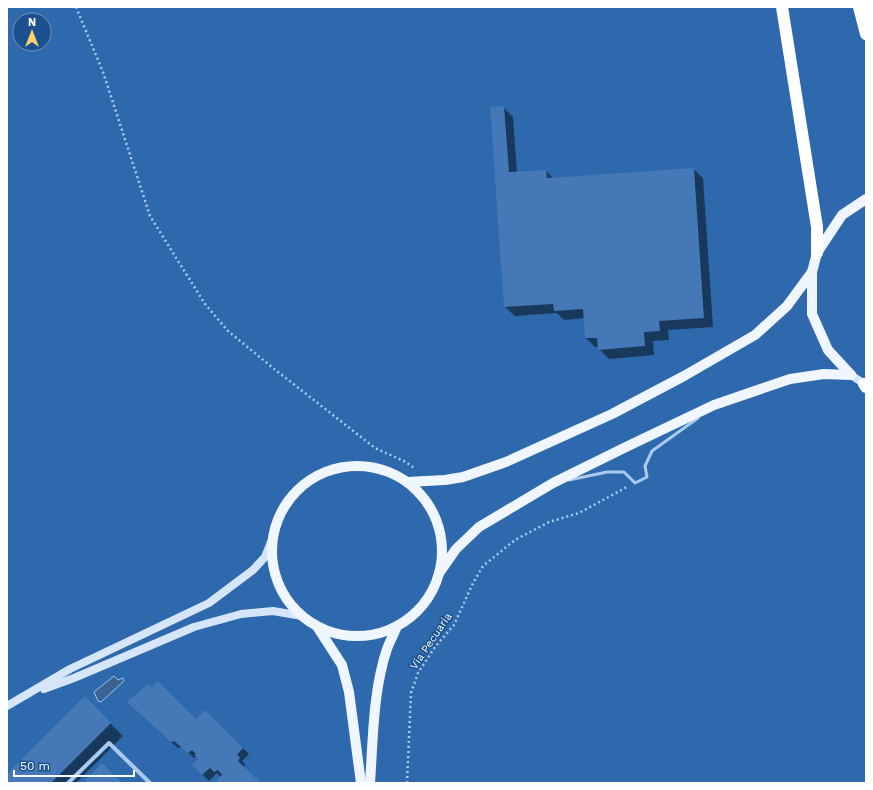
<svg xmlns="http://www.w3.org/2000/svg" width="873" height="790" viewBox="0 0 873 790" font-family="'Work Sans',sans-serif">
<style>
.green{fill:#2e69ad;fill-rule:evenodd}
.water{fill:#3c6290;stroke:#9cc4f0}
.shadow{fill:#0007}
.building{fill:#4478b7}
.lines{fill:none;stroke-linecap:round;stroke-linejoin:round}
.path{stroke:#a9c9ee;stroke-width:2.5;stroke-dasharray:2 3;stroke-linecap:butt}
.lane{stroke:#a9c9ee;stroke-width:3}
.street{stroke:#a9c9ee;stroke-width:4}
.secondary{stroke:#d6e6fa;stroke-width:8}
.primary{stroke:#f0f6ff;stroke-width:10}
.highway{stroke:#fff;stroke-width:12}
.labels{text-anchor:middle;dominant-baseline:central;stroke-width:3;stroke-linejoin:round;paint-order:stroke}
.street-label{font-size:11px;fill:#fff;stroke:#1b4f8f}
</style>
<rect width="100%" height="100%" fill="#1b4f8f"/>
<path class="green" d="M7 7H866V783H7ZM20 20H44V44H20Z"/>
<path class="water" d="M114 676 118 680 123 678 124 681 101 702 98 701 94 692Z"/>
<g class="shadow">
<path d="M503 107 513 117 517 173 546 171 553 178 693 169 703 178 713 327 668 330 669 340 653 341 654 355 609 359 599 349V347H595L586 338 585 318 564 320 557 313 515 316 505 307Z"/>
<path d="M85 698 123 736 76 783H7V775Z"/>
<path d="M134 708 196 720 205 711 249 754 242 761 245 764 244 768 260 783H215L221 777 217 773 209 781 193 765 199 759 197 757 194 758 182 747 178 748Z"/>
</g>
<g class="building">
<path d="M504 106 509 172 546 170 547 178 694 168 704 318 659 321 660 331 644 332 645 346 598 350 597 338H585L583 309 554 311 553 304 504 307 490 107Z"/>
<path d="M158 681 196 719 205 710 243 748 237 755 240 757 238 761 261 783H214L222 775 218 770 214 772 210 768 202 775 192 765 198 759 194 755 196 754 192 750 188 753 174 741 171 742 127 702 148 684 151 687Z"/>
<path d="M85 696 111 723 51 783H7V774Z"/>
<path d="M102 763 122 783H83Z"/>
</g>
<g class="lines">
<g class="path">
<path d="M76 7 103 72 150 216 205 304 228 331 273 368 375 448 406 462 414 468"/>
<path d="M407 783 411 693 418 673 435 647 454 625 473 583 483 566 515 540 549 522 579 513 627 487"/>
</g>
<path class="lane" d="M569 480 607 472H624L635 483 647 477 645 466 652 451 698 418"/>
<path class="street" d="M68 783 109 743 150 783"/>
<g class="secondary">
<path d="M851 375 866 385"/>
<path d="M44 689 74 678 194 627 241 614 273 611 302 616"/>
<path d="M7 706 70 669 209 603 253 570 265 557 273 537"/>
</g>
<g class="primary">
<path d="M851 375 828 350 812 314V272L817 253 842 215 866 199"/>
<circle cx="357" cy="551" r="85"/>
<path d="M407 482 445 480 463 477 506 462 612 414 684 376 755 335 787 306 812 272"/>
<path d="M440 572 456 549 479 527 553 483 628 446 714 405 790 379 824 374 851 375"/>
<path d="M318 628 342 665 349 692 361 783"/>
<path d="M370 783C373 740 373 690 387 649 390 641 394 634 397 626"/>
</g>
<g class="highway">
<path d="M782 7 817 227V253"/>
<path d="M859 7 866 34"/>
<path d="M864 384 866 387"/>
</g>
</g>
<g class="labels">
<g class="street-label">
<text transform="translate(431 641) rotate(-56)">Via Pecuaria</text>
</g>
</g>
<rect width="873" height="790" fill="none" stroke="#ffffff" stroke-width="16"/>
<g transform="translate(32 32)"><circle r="19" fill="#1b4f8f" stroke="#7695bc"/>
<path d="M0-3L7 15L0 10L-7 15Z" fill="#ffd166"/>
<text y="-6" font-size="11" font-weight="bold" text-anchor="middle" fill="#ffffff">N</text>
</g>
<path d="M14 770v6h120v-6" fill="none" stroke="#ffffff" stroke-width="2"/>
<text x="20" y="770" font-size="12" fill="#ffffff" stroke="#1b4f8f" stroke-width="3" paint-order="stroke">50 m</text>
</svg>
